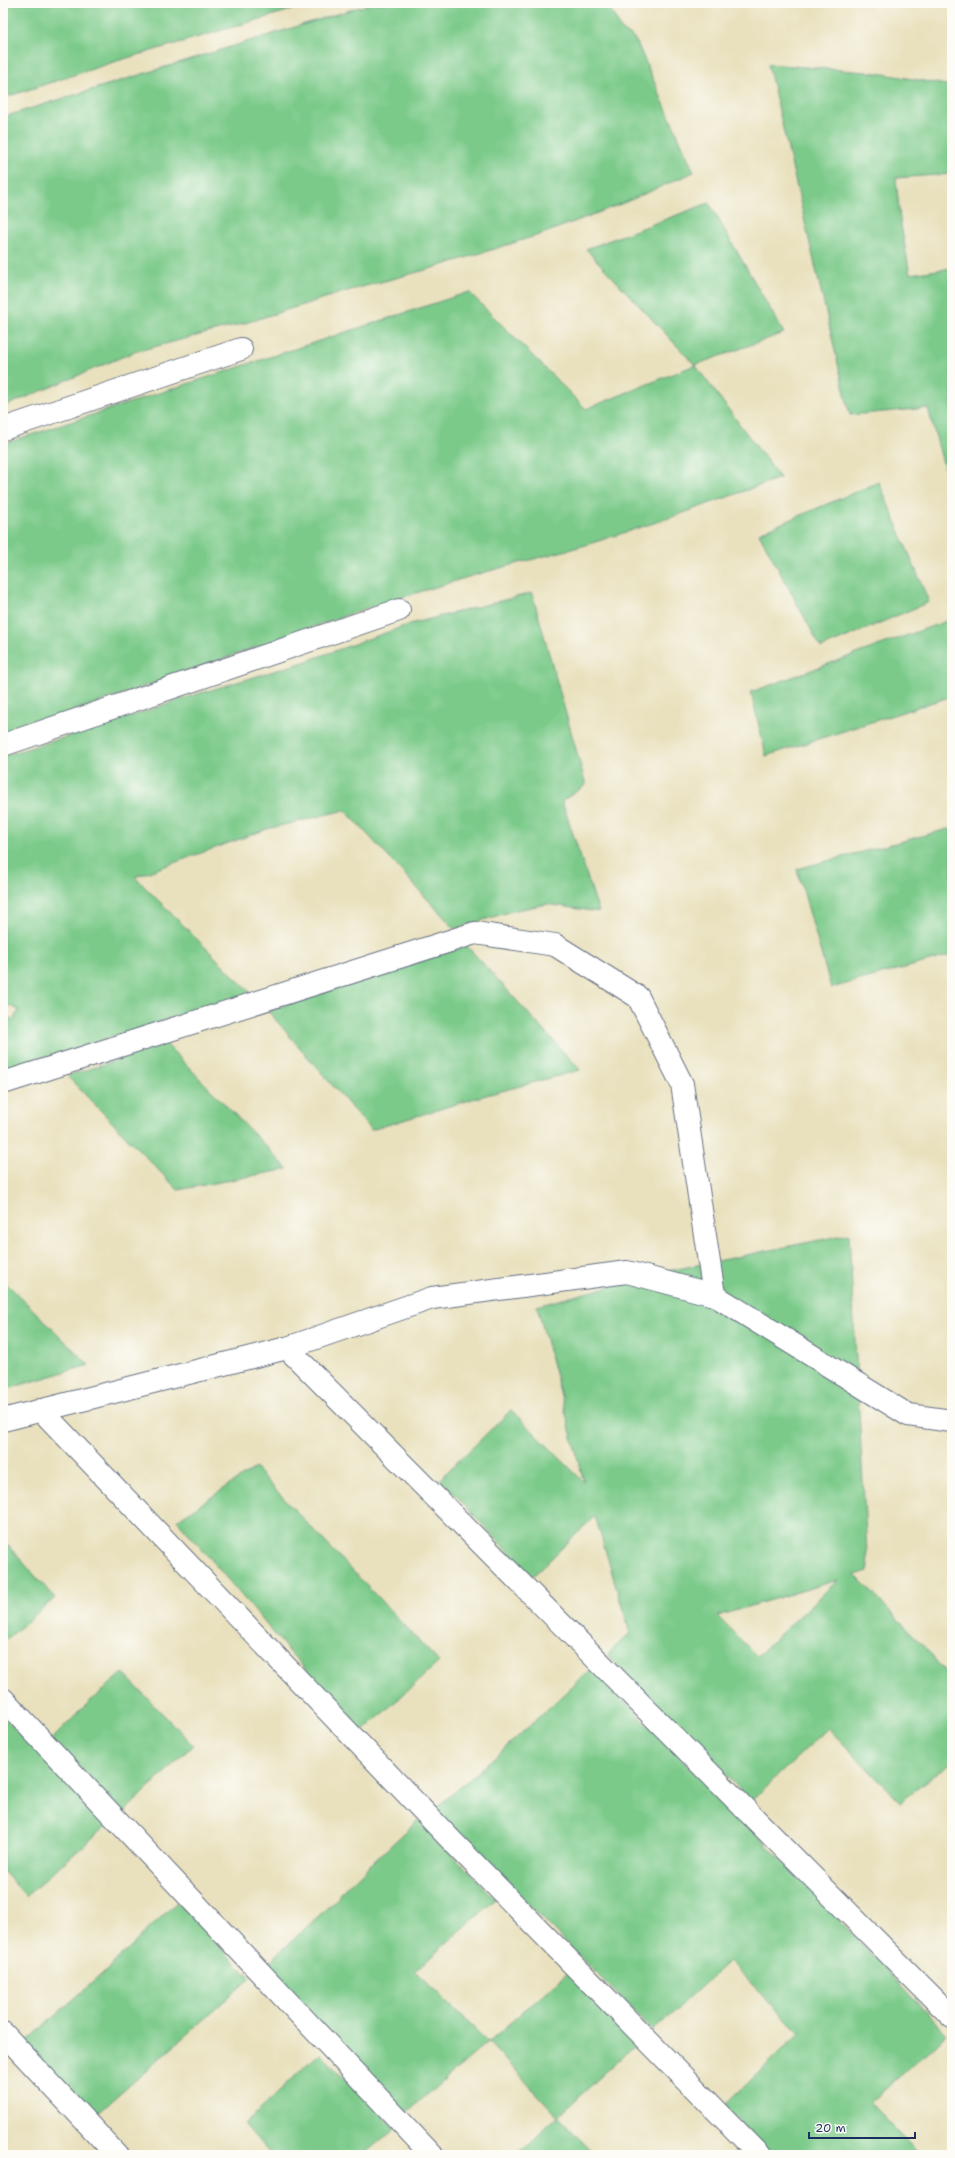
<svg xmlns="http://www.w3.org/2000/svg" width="955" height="2158" viewBox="0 0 955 2158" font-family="'Shantell Sans',sans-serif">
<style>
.green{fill:#7bca8a;stroke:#4b7c74;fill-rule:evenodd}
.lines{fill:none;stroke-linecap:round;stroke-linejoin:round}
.minor-casing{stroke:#636d80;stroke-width:24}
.minor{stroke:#fff;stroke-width:22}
</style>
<rect width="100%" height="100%" fill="#fdfcf7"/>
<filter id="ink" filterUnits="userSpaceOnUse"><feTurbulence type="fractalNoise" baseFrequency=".025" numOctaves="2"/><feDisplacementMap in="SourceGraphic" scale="8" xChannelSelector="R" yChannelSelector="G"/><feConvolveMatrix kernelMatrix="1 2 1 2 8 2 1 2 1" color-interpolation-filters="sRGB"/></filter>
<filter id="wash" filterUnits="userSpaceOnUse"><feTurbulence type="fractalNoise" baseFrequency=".012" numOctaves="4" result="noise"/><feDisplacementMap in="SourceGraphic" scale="16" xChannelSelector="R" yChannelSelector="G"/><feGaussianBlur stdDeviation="0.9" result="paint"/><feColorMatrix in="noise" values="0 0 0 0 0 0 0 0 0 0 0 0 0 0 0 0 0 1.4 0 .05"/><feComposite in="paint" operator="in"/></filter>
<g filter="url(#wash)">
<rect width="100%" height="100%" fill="#e9e1be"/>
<g class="green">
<path d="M3 3H315L117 61 3 98Z"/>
<path d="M373 3H607L621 29 634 38 638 45 694 172 626 202 542 234 433 268 347 291 242 324 134 352 3 407V117Z"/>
<path d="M768 64 878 73 952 86V174L896 178 900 220 910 274 952 268V496L928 408 850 415Z"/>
<path d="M709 203 784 333 695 365 780 478 672 517 586 545 478 574 367 608 3 736V444L469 292 586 409 695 365 586 249Z"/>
<path d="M879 482 929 602 821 648 759 533Z"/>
<path d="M532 593 586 785 562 801 599 912 546 904 512 911 455 929 345 810 267 829 135 877 251 993 3 1071V756L102 726 197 694 301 663 410 624ZM8 1005 19 1010 13 1020 3 1014Z"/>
<path d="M952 619V696L766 756 751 692Z"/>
<path d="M952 828V955L831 988 797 869Z"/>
<path d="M467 946 580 1070 479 1097 371 1130 268 1011Z"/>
<path d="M166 1044 288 1169 178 1190 67 1076Z"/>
<path d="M849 1234 868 1571 855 1575 921 1643 952 1680V1761L900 1802 828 1728 751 1801 680 1727 607 1655 630 1633 595 1516 532 1577 440 1479 511 1410 584 1482 537 1306 663 1272ZM838 1580 757 1656 717 1616Z"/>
<path d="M3 1280 89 1365 3 1390Z"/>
<path d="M255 1468 439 1662 362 1732 288 1650 177 1520Z"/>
<path d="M3 1540 55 1598 3 1642Z"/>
<path d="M592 1668 809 1888 947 2034 870 2103 920 2155H770L724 2106 800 2033 729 1961 653 2031 435 1809 514 1740Z"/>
<path d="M123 1673 193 1745 122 1814 51 1740 88 1703Z"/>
<path d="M3 1716 106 1826 26 1896 3 1871Z"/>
<path d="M418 1820 496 1899 415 1971 488 2042 567 1973 635 2045 558 2116 595 2155H516L558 2116 488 2042 406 2113 265 1966 340 1896 339 1894Z"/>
<path d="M177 1902 250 1978 94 2117 23 2044 101 1975Z"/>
<path d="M320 2053 395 2128 363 2155H271L244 2124Z"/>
</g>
</g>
<g filter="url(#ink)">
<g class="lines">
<g class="minor-casing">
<g id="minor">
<path d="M3 429 241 349"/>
<path d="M3 745 399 610"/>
<path d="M3 1083 475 933 555 945 638 997 682 1084 714 1295"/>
<path d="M287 1348 952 2017"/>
<path d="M41 1410 452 1841 760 2155"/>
<path d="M3 1420 287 1348 432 1298 627 1272 714 1295 908 1415 952 1421"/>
<path d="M3 1699 432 2155"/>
<path d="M3 2033 117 2155"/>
</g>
</g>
<use href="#minor" class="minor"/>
</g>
</g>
<rect width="955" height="2158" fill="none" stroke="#fdfcf7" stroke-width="16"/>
<path d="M809 2132v6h106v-6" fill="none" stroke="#1b2f5e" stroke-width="2"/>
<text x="815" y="2132" font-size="12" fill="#1b2f5e" stroke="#fdfcf7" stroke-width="3" paint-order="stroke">20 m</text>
</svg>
